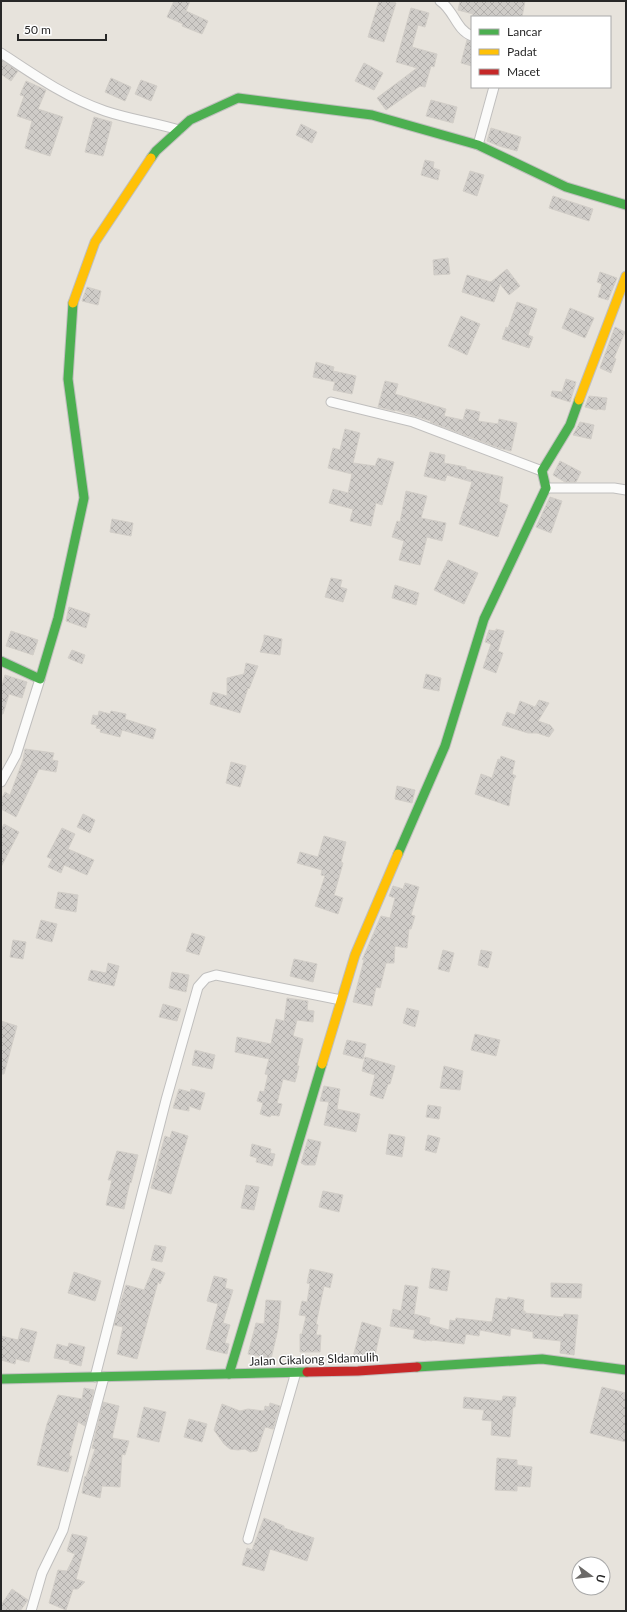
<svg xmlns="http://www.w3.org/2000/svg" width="627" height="1612" viewBox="0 0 627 1612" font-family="Lato,sans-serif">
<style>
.building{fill:url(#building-cross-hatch);stroke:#d2cec8}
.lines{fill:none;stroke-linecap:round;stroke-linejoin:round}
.street-casing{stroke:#c0bfbe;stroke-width:11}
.fast-casing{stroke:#c0bfbe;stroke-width:11}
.slow-casing{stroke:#c0bfbe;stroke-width:11}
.jam-casing{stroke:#c0bfbe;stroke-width:11}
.street{stroke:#fbfbfa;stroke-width:9}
.fast{stroke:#4caf50;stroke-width:9}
.slow{stroke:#ffc107;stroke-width:9}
.jam{stroke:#c62828;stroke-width:9}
.labels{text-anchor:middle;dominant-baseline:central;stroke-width:3;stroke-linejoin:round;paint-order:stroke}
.street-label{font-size:12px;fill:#282828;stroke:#fff}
</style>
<defs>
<pattern id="building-cross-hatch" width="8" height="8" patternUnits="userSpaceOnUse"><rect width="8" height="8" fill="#cfccc8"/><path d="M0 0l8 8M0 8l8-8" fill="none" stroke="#b2afac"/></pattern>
</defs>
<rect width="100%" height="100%" fill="#e7e3dc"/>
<g class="building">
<path d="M174 1H190L186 11 208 21 202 34 182 26 183 24 167 17Z"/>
<path d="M379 1H390L396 3 384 42 368 37Z"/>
<path d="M460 1H525L522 17H472L473 14 458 10Z"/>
<path d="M411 8 429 13 425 27 418 25 412 47 437 54 434 67 431 66 425 87 420 86 386 110 377 98 417 68 396 62Z"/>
<path d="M467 40 472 42V66L461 63Z"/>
<path d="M1 60 18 71 11 81 1 74Z"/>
<path d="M364 63 383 73 374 90 355 81Z"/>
<path d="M111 78 131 87 125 101 105 92Z"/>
<path d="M141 80 157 86 151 101 135 94Z"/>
<path d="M26 81 46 90 38 109 63 117 50 156 25 148 32 121 17 116 24 96 20 95Z"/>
<path d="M431 100 457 107 453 123 426 116Z"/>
<path d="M94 117 112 122 103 156 85 152Z"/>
<path d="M301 124 317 132 312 143 296 135Z"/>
<path d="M491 128 521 137 517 151 499 146 487 141Z"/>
<path d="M425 160 434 162 433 168 440 170 438 180 421 175Z"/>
<path d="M470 171 484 175 477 196 463 191Z"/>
<path d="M553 196 593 209 589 221 549 208Z"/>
<path d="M448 258 450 274 434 275 433 260Z"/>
<path d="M507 269 520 286 509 295 500 284 494 302 462 292 467 275 491 282Z"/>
<path d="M600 272 617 278 608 300 598 297 602 284 597 282Z"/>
<path d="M87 287 101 291 98 305 82 301Z"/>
<path d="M517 302 537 309 528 335 533 337 529 348 502 339 506 327 508 328Z"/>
<path d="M570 308 594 318 585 338 562 328Z"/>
<path d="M461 316 480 324 467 355 448 346Z"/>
<path d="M615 327 625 332 614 358 616 359 611 373 600 368Z"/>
<path d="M316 362 334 367 333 371 356 376 352 394 333 390 335 382 313 377Z"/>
<path d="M566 379 576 382 570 402 551 396 552 391 562 392Z"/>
<path d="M385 381 398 384 395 394 446 409 444 416 463 420 466 409 480 412 478 421 498 424 499 419 517 423 511 451 499 448 430 422 431 421 395 410V411L378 407Z"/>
<path d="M589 396 607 398 605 410 598 409 597 410 585 407Z"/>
<path d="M580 422 594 425 591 439 573 435Z"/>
<path d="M345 429 360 433 353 463 375 466 378 458 394 462 382 505 376 503 371 526 350 521 353 509 329 503 333 489 348 493 352 474 328 468 333 448 340 450Z"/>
<path d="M430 452 445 455 444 463 466 467V469L503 477 499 502 508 505 498 537 459 524 472 482 447 475 445 481 424 476Z"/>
<path d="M560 461 581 472 576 482H565L553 475Z"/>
<path d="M406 491 427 496 421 518 446 523 442 541 427 537 420 565 399 560 404 541 392 537 397 521 400 522Z"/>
<path d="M550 497 562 501 551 533 536 527Z"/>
<path d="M112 519 133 523 131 536 110 532Z"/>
<path d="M448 560 478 573 464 604 434 590Z"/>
<path d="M331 578 342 580 340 587 347 589 343 602 325 597Z"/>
<path d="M395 585 419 593 416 605 392 598Z"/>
<path d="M69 607 90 614 86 628 66 621Z"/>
<path d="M496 629 504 631 498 651 503 653 496 673 483 668 491 644 485 642 489 630 496 631Z"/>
<path d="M11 631 38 640 33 655 6 646Z"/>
<path d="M264 635 282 639 280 655 260 652 264 640Z"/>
<path d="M72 650 85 655 82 664 68 658Z"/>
<path d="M246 663 258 666 249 689 248 688 240 713 210 704 213 692 227 696V678L244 674Z"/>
<path d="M426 674 441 678 439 691 423 688Z"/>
<path d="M5 675 27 682 22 698 9 694 3 714H1V688Z"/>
<path d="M539 700 549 703 538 721 550 725 554 730 549 737 537 733H528L502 725 507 712 515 715 520 701 535 707Z"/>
<path d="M99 711 110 714 111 711 126 714 125 719 156 729 153 739 122 730 120 737 100 732 101 729 96 728 97 725 91 724 93 715 98 716Z"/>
<path d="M25 749 54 753 52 760 58 761 56 772 39 769 16 817 1 809V800L5 792 10 795 23 760Z"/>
<path d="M501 756 515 761 512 774 516 776 513 781 509 806 475 794 481 774 492 778 498 759 500 760Z"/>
<path d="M231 762 246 766 240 787 226 783Z"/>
<path d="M397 786 415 790 412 803 395 799Z"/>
<path d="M83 814 95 820 90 833 77 827Z"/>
<path d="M4 824 19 832 1 867V830Z"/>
<path d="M62 828 75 834 68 849 94 860 87 875 64 865 61 873 48 867 52 859 47 857Z"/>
<path d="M324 836 346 842 341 862 343 863 334 895 343 898 338 914 315 906 325 876 321 875 322 870 297 863 300 852 318 857Z"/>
<path d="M405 883 419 887 411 915 415 916 411 929H409L407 948 395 946 394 963H386L380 988 376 987 372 1006 353 1002 364 960 362 959 363 958 381 916 390 918 395 898 389 896 393 886 403 889Z"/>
<path d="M58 892 78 895 76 912 55 908Z"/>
<path d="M41 920 57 924 52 942 36 938Z"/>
<path d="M192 933 205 937 199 955 186 951Z"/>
<path d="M13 940 26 942 23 959 10 957Z"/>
<path d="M443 950 454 953 449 972 438 969Z"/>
<path d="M481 950 492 952 488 968 478 965Z"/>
<path d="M294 959 317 964 313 982 290 976Z"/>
<path d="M108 963 119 966 114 986 88 980 91 970 106 973Z"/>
<path d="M172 972 189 975 186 992 169 988Z"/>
<path d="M287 998 308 1001 307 1010 314 1011 313 1022 297 1020 293 1036 303 1039 297 1066H299L295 1082 283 1079 277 1103 282 1104 279 1116 271 1115 270 1117 260 1114 263 1103 257 1101 260 1091 264 1092 268 1075 265 1074 269 1059 235 1052 237 1037 271 1044 276 1019 284 1021Z"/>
<path d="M163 1004 181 1009 177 1021 159 1017Z"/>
<path d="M407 1008 419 1011 415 1027 403 1023Z"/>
<path d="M1 1021 17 1026 4 1074H1Z"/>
<path d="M475 1034 500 1040 496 1056 471 1050Z"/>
<path d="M347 1040 366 1044 363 1059 343 1054Z"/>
<path d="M195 1050 215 1055 212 1069 192 1065Z"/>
<path d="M365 1057 395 1066 390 1084H388L383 1099 370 1095 375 1075 362 1071Z"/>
<path d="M444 1066 463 1071 460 1090 440 1088Z"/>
<path d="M324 1086 340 1089 337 1109 360 1114 356 1132 324 1125 329 1102 320 1101Z"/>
<path d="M179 1089 190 1092 191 1089 205 1093 200 1110 189 1106V1111L173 1108Z"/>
<path d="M428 1105 441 1107 439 1119 426 1117Z"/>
<path d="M172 1131 188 1136 171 1194 151 1188 165 1136 170 1138Z"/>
<path d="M389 1134 405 1137 402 1157 386 1154Z"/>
<path d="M428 1135 440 1138 436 1153 425 1150Z"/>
<path d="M308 1139 321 1142 315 1165H305L301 1163Z"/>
<path d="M252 1144 271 1149 270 1153 275 1154 272 1166 256 1162 257 1158 250 1156Z"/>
<path d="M117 1151 138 1155 131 1183 130 1182 124 1209 106 1205 112 1180H108Z"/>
<path d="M246 1185 259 1187 254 1210 241 1208Z"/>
<path d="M323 1191 343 1195 339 1212 319 1207Z"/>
<path d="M155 1245 166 1247 162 1262 151 1260Z"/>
<path d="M153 1268 165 1273 160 1284 158 1282 137 1359 117 1354 123 1327 114 1325 126 1285 144 1290Z"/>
<path d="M432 1268 450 1271 447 1291 429 1288Z"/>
<path d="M310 1269 333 1274 330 1288 324 1286 316 1324 318 1325 316 1335H321L320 1352H300V1334H302L306 1316 299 1315 302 1301 307 1302 310 1284 307 1283Z"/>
<path d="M74 1272 101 1281 95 1301 68 1293Z"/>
<path d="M214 1276 227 1279 225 1288 233 1290 223 1323 230 1325 225 1343 229 1344 227 1354 206 1349 218 1304 207 1301Z"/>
<path d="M551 1283 582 1284 581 1298 551 1297Z"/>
<path d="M405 1285 418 1287 414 1314 430 1318 429 1324 449 1330 450 1320 455 1321 456 1318 492 1322 496 1298 507 1300 508 1297 524 1300 523 1311H525V1313L563 1317 564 1314 578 1315 574 1355 560 1353 561 1341 533 1338V1332L511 1328 510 1336 480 1330 479 1336 466 1334 464 1344 432 1340V1341L426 1340V1341L413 1338 415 1330 390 1326 393 1309 401 1311Z"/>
<path d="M266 1300 281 1301 278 1329 271 1359 248 1354 256 1323 264 1324Z"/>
<path d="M362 1322 381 1328 374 1360 363 1357 366 1362 347 1363 346 1355 353 1357Z"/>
<path d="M21 1328 37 1332 29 1362 16 1359 15 1364 1 1360V1336L18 1340Z"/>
<path d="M69 1343 85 1347 81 1366 69 1363 70 1361 54 1358 57 1344 68 1347Z"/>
<path d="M602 1387 626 1393V1442L590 1433Z"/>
<path d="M84 1388 94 1390 85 1426 78 1422 69 1456H72L68 1472 37 1465 47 1424 58 1395 82 1399Z"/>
<path d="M503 1396 516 1397 515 1407H513L510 1437 491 1435 492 1421 482 1420 484 1410 463 1408 464 1397 502 1401Z"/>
<path d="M103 1402 119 1406 112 1438 129 1441 125 1455 122 1454 120 1487 102 1486 100 1498 82 1493 85 1476 86 1477 95 1449 92 1448Z"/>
<path d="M270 1403 280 1406 273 1429 265 1427 257 1451 250 1452 245 1449 238 1450 230 1449 224 1444 214 1430 222 1404 240 1411 248 1409 264 1411 265 1406 269 1407Z"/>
<path d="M144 1407 166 1412 159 1442 137 1437Z"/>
<path d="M189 1419 207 1424 202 1442 184 1437Z"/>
<path d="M497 1458 517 1460V1465L532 1467 530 1487 517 1486V1491L495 1490Z"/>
<path d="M264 1518 284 1526V1528L314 1538 307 1561 270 1549 264 1571 242 1565 247 1548 252 1550Z"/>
<path d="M72 1534 87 1537V1539L76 1579 85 1582 78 1589H73L66 1610 49 1603 58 1570 67 1571 75 1554 67 1551Z"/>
<path d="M12 1589 28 1600 20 1611H1V1605Z"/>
</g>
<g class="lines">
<g class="street-casing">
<g id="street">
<path d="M440 1C454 10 456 30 472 36"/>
<path d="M1 53C34 75 67 98 105 111 129 119 155 123 179 130"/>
<path d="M478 145 494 87"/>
<path d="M331 402 413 422 542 471"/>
<path d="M546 488H614L626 490"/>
<path d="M1 782 16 755 40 679"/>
<path d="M95 1377 166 1100 198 987 206 978 216 975 341 1000"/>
<path d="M248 1539 296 1372"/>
<path d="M31 1611 42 1573 63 1530 104 1377"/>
</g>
</g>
<g class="fast-casing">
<g id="fast">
<path d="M151 158 156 151 190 120 238 98 372 115 478 145 566 187 626 205"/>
<path d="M1 661 40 679 58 618 84 498 68 379 73 303"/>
<path d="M398 854 445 746 484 619 546 488 542 471 570 425 579 400"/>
<path d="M417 1367 542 1359 626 1370"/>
<path d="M229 1374 322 1064"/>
<path d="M1 1379 307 1372"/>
</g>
</g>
<g class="slow-casing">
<g id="slow">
<path d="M73 303 95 242 151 158"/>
<path d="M579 400 626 276"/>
<path d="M322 1064 355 955 398 854"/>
</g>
</g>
<g class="jam-casing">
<path id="jam" d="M307 1372 358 1371 417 1367"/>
</g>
<use href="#street" class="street"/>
<use href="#fast" class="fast"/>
<use href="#slow" class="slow"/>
<use href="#jam" class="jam"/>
</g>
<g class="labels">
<g class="street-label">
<text transform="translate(314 1359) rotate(-2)">Jalan Cikalong SIdamulih</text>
</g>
</g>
<rect width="627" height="1612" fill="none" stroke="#282828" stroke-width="4"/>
<rect x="471" y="16" width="140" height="72" fill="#ffffff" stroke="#a9a9a9"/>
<rect x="479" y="29" width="20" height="6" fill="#4caf50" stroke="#a9a9a9"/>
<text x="507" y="36" font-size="12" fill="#282828">Lancar</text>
<rect x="479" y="49" width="20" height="6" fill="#ffc107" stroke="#a9a9a9"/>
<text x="507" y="56" font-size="12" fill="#282828">Padat</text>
<rect x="479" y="69" width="20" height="6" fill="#c62828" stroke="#a9a9a9"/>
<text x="507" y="76" font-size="12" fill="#282828">Macet</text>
<g transform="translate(591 1576) rotate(105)"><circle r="19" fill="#ffffff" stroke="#a9a9a9"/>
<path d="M0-3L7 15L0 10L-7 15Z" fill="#6b6967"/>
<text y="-6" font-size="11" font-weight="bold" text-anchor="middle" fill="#282828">U</text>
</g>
<path d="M18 34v6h88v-6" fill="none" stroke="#282828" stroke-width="2"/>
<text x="24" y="34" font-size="12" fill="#282828" stroke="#ffffff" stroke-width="3" paint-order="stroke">50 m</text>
</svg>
